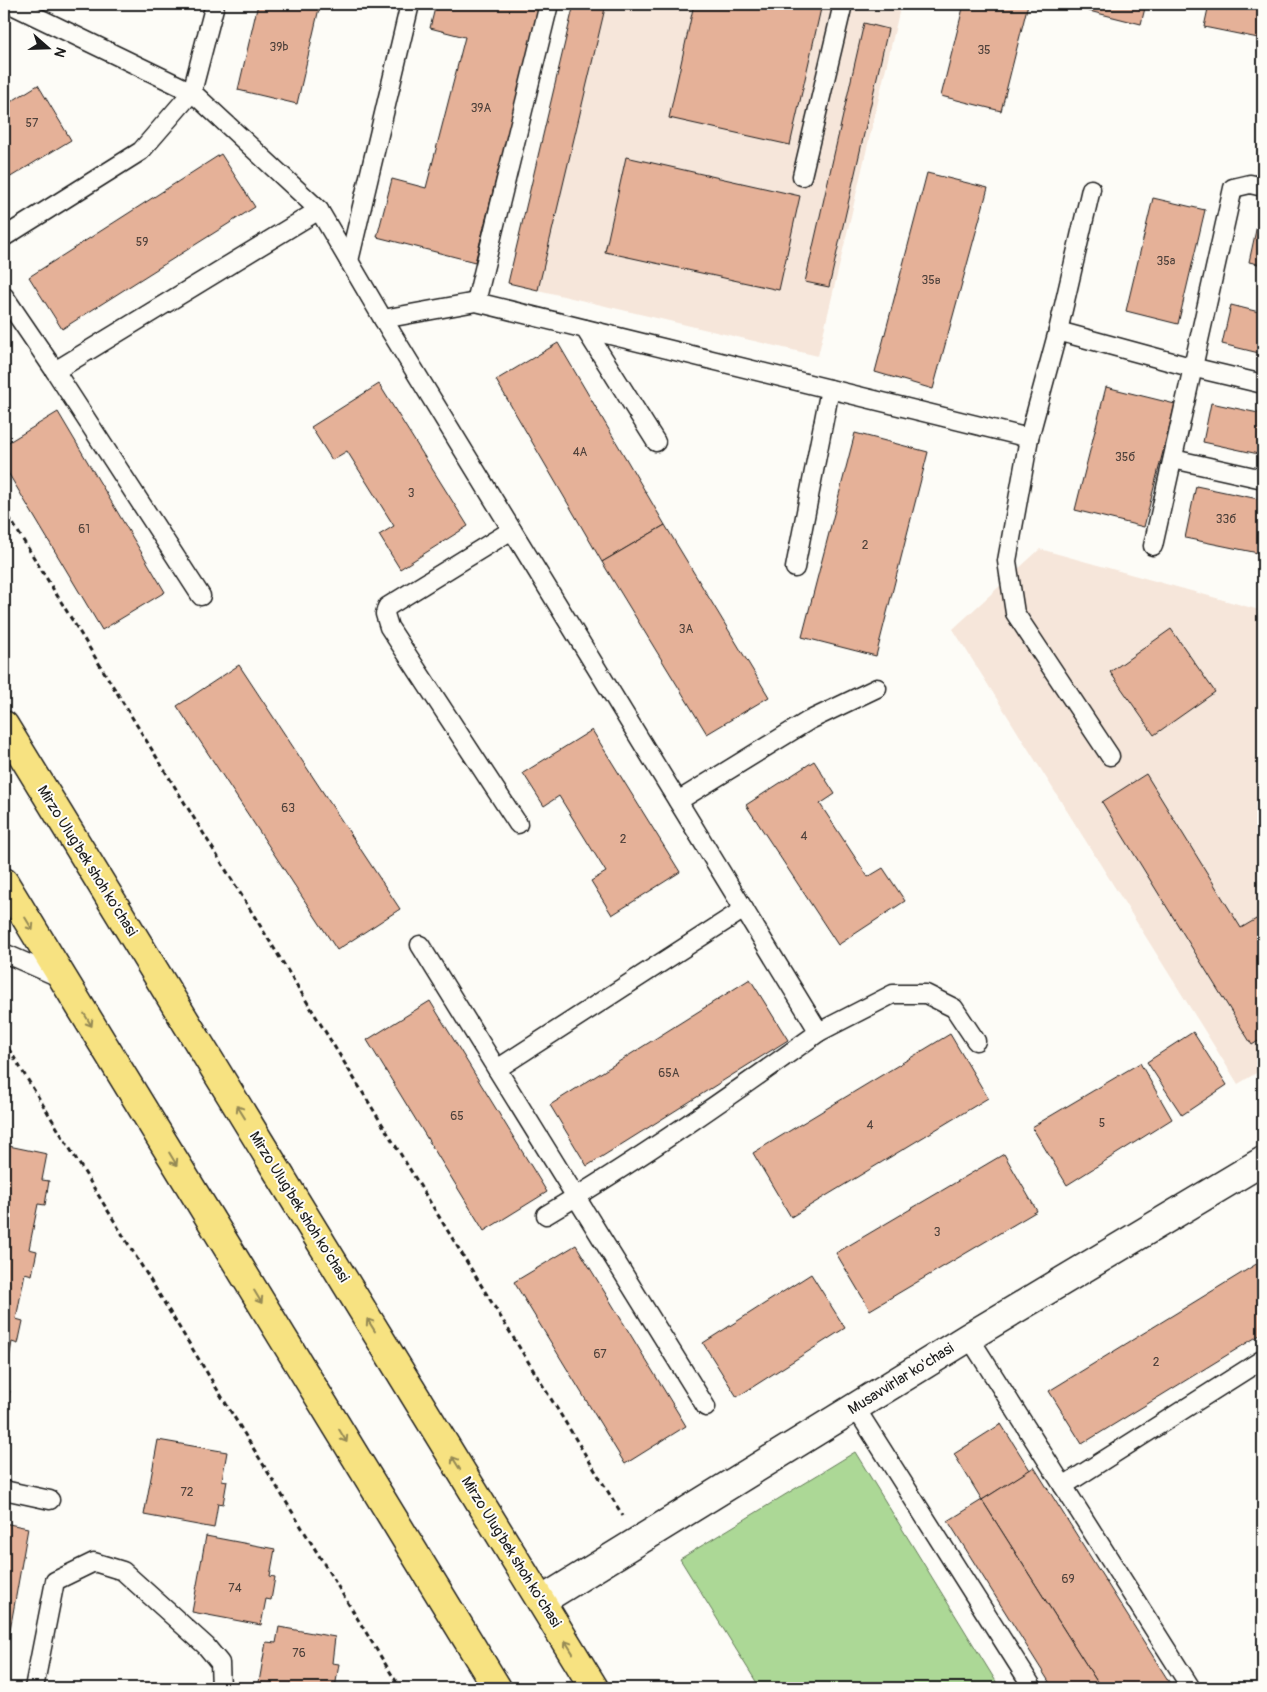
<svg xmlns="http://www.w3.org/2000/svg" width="1267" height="1692" viewBox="0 0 1267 1692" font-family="Pangolin,sans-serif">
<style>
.built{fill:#f6e6da}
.green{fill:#acd896;stroke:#647a59}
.building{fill:#e5b198;stroke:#1c1c1c}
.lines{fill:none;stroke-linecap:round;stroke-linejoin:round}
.service-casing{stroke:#1c1c1c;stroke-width:21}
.tertiary-casing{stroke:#1c1c1c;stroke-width:31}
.primary-casing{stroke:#1c1c1c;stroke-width:31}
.path{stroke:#1c1c1c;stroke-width:3;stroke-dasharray:5 4;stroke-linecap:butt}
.service{stroke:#fdfcf7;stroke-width:18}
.tertiary{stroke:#fdfcf7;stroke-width:28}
.primary{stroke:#f7e281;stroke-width:28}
.oneway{stroke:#948954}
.labels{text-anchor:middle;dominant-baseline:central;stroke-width:4;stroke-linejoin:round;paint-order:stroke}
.number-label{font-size:12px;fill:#4e413b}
.street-label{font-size:15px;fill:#1c1c1c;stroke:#fdfcf7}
</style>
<rect width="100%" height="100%" fill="#fdfcf7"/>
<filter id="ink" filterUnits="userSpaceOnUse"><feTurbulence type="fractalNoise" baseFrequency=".02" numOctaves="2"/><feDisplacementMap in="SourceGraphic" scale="10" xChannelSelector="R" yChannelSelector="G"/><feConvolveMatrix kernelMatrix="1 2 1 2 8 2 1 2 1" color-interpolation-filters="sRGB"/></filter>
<g filter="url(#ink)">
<g class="built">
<path d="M574 4H901L818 356 508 283Z"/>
<path d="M1040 549 1263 611V1069L1238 1084 953 629Z"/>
</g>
<path class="green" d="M855 1452 1000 1688H760L680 1559Z"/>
<g class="building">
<path d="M258 4H320L297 104 238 90Z"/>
<path d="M436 4H541L475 262 377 237 392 179 426 188 465 37 430 28Z"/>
<path d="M574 4H606L538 290 508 283Z"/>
<path d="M694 4H822L790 145 669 118Z"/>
<path d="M964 4H1028L1001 111 941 96Z"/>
<path d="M1061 4H1146L1141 24Z"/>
<path d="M1209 4H1263V39L1204 27Z"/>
<path d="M864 23 888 29 829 287 805 282Z"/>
<path d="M38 85 71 140 4 181V106Z"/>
<path d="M221 154 255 207 62 329 29 277Z"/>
<path d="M626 157 800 196 779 290 605 252Z"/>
<path d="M927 173 988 188 933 389 875 372Z"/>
<path d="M1153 198 1205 210 1178 324 1126 311Z"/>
<path d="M1261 207 1263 208V265L1249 262Z"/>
<path d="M1231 305 1263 313V354L1222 344Z"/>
<path d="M558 343 665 525 602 562 496 380Z"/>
<path d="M379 384 468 526 400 569 379 535 394 526 347 451 332 460 311 427Z"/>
<path d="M1106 387 1175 404 1144 527 1075 510Z"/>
<path d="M1211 403 1263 414V455L1203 442Z"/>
<path d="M58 412 165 592 102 630 4 466V445Z"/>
<path d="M855 433 928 452 876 656 802 637Z"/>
<path d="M1196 486 1263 500V554L1185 538Z"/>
<path d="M665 525 769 697 707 734 602 562Z"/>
<path d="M1171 629 1215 692 1154 735 1110 672Z"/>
<path d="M239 665 400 909 337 950 177 706Z"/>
<path d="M592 730 680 872 612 915 591 881 606 872 559 796 544 806 523 773Z"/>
<path d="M814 761 835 794 820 804 868 877 883 868 905 901 838 945 746 805Z"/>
<path d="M1146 774 1241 928 1263 915V952L1261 954 1263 958V1038L1252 1045 1102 802Z"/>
<path d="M750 979 788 1040 587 1166 550 1105Z"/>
<path d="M430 1001 547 1192 484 1231 367 1040Z"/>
<path d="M1193 1032 1227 1085 1182 1115 1147 1062Z"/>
<path d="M950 1034 988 1098 791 1217 753 1153Z"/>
<path d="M1140 1063 1172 1119 1067 1185 1032 1127Z"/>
<path d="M4 1145 47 1154 42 1180 49 1181 45 1205 38 1204 29 1249 37 1251 32 1275 25 1273 16 1319 23 1321 18 1344 12 1342 4 1386Z"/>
<path d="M1004 1154 1037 1211 870 1310 836 1253Z"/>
<path d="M576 1245 686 1426 625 1464 514 1282Z"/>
<path d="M1263 1260V1333L1082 1444 1049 1391Z"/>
<path d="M811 1274 845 1328 737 1397 703 1343Z"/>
<path d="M4 1390 10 1391 5 1415 4 1414Z"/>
<path d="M1001 1424 1030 1470 982 1500 954 1454Z"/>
<path d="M158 1440 227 1452 222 1480 227 1481 223 1504 218 1503 214 1528 144 1515Z"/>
<path d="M1034 1467 1161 1669 1173 1688H1101L982 1500Z"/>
<path d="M982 1500 1101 1688H1053L948 1521Z"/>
<path d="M4 1523 28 1528 4 1664Z"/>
<path d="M206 1536 275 1549 270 1576 275 1577 271 1600 266 1599 261 1625 192 1612Z"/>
<path d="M279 1627 335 1637 332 1663 339 1664 335 1688H258L266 1642 276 1643Z"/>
</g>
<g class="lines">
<g class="service-casing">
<g id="service">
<path d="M10 4 192 92 319 210 383 319 476 302 1029 438 1058 331 1183 365 1263 384"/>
<path d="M802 176 843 4"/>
<path d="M4 237 141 151 192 92 215 4"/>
<path d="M349 261 410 4"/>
<path d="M4 296 55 371"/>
<path d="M476 302 549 4"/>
<path d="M383 319 819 1032 893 994H926L954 1008 976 1041"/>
<path d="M585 329 656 442"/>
<path d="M1058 331 1091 189"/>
<path d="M1029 438 1007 561 1015 613 1110 756"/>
<path d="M1173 459 1263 479"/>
<path d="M512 530 387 607 385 614 389 627 518 824"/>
<path d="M1153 546 1233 188 1250 184 1263 187"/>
<path d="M795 568 830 389"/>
<path d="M201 596 55 371 319 210"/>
<path d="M678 801 808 721 877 688"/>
<path d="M420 945 706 1407"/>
<path d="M4 953 63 979"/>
<path d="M497 1069 744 909"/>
<path d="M546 1215C640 1159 730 1096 819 1032"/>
<path d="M969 1337 1191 1688"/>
<path d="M855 1407 1033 1688"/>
<path d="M1063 1486 1263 1359"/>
<path d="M4 1490 50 1500"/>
<path d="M34 1688 55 1581 94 1562 123 1571 206 1646 220 1663 221 1688"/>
</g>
</g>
<g class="tertiary-casing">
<path id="tertiary" d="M541 1601 969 1337 1263 1161"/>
</g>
<g class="primary-casing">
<g id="primary">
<path d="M4 725 594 1688"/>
<path d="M4 882 497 1688"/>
</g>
</g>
<g class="path">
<path d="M4 509 623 1516"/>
<path d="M4 1041 400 1688"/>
</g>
<use href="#service" class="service"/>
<use href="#tertiary" class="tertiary"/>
<use href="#primary" class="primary"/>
</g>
<defs><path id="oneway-shaft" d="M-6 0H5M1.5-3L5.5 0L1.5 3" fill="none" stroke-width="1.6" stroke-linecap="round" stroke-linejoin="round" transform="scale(1.25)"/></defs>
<g class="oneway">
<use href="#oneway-shaft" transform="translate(29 924) rotate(59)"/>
<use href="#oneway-shaft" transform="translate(88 1020) rotate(59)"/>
<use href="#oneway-shaft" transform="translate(241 1112) rotate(-122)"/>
<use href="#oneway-shaft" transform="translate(173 1159) rotate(59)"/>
<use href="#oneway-shaft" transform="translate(258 1297) rotate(59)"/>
<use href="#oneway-shaft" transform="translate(371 1325) rotate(-122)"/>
<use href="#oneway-shaft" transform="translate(343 1436) rotate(59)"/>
<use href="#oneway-shaft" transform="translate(456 1463) rotate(-122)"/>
<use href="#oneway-shaft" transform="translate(569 1647) rotate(-122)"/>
</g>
</g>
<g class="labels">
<g class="number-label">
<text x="279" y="47">39b</text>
<text x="984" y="50">35</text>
<text x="481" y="108">39A</text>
<text x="32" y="123">57</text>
<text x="142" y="242">59</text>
<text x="1166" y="261">35a</text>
<text x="931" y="280">35в</text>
<text x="580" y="452">4А</text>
<text x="1125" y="457">35б</text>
<text x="411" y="493">3</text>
<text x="1226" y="519">33б</text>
<text x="84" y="529">61</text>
<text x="865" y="545">2</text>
<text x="686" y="629">3А</text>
<text x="288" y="808">63</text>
<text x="804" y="836">4</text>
<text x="623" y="839">2</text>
<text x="669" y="1073">65А</text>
<text x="457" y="1116">65</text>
<text x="1102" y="1123">5</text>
<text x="870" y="1125">4</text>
<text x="937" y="1232">3</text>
<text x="600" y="1354">67</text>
<text x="1156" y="1362">2</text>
<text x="187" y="1492">72</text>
<text x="1068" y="1579">69</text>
<text x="235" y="1588">74</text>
<text x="299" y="1653">76</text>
</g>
<g class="street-label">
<text transform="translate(87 861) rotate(58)">Mirzo Ulug'bek shoh ko'chasi</text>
<text transform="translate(299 1207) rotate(58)">Mirzo Ulug'bek shoh ko'chasi</text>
<text transform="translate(901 1379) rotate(-32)">Musavvirlar ko'chasi</text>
<text transform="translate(511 1552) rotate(58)">Mirzo Ulug'bek shoh ko'chasi</text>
</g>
</g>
<rect width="1267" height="1692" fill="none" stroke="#fdfcf7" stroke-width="20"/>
<rect x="10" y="10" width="1247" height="1672" fill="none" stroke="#1c1c1c" stroke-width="2" filter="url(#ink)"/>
<g transform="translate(48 48) rotate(110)" stroke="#fdfcf7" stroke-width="4" paint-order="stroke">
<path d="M0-4L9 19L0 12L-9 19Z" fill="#1c1c1c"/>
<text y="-8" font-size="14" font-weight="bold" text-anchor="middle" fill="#1c1c1c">N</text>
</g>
</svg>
